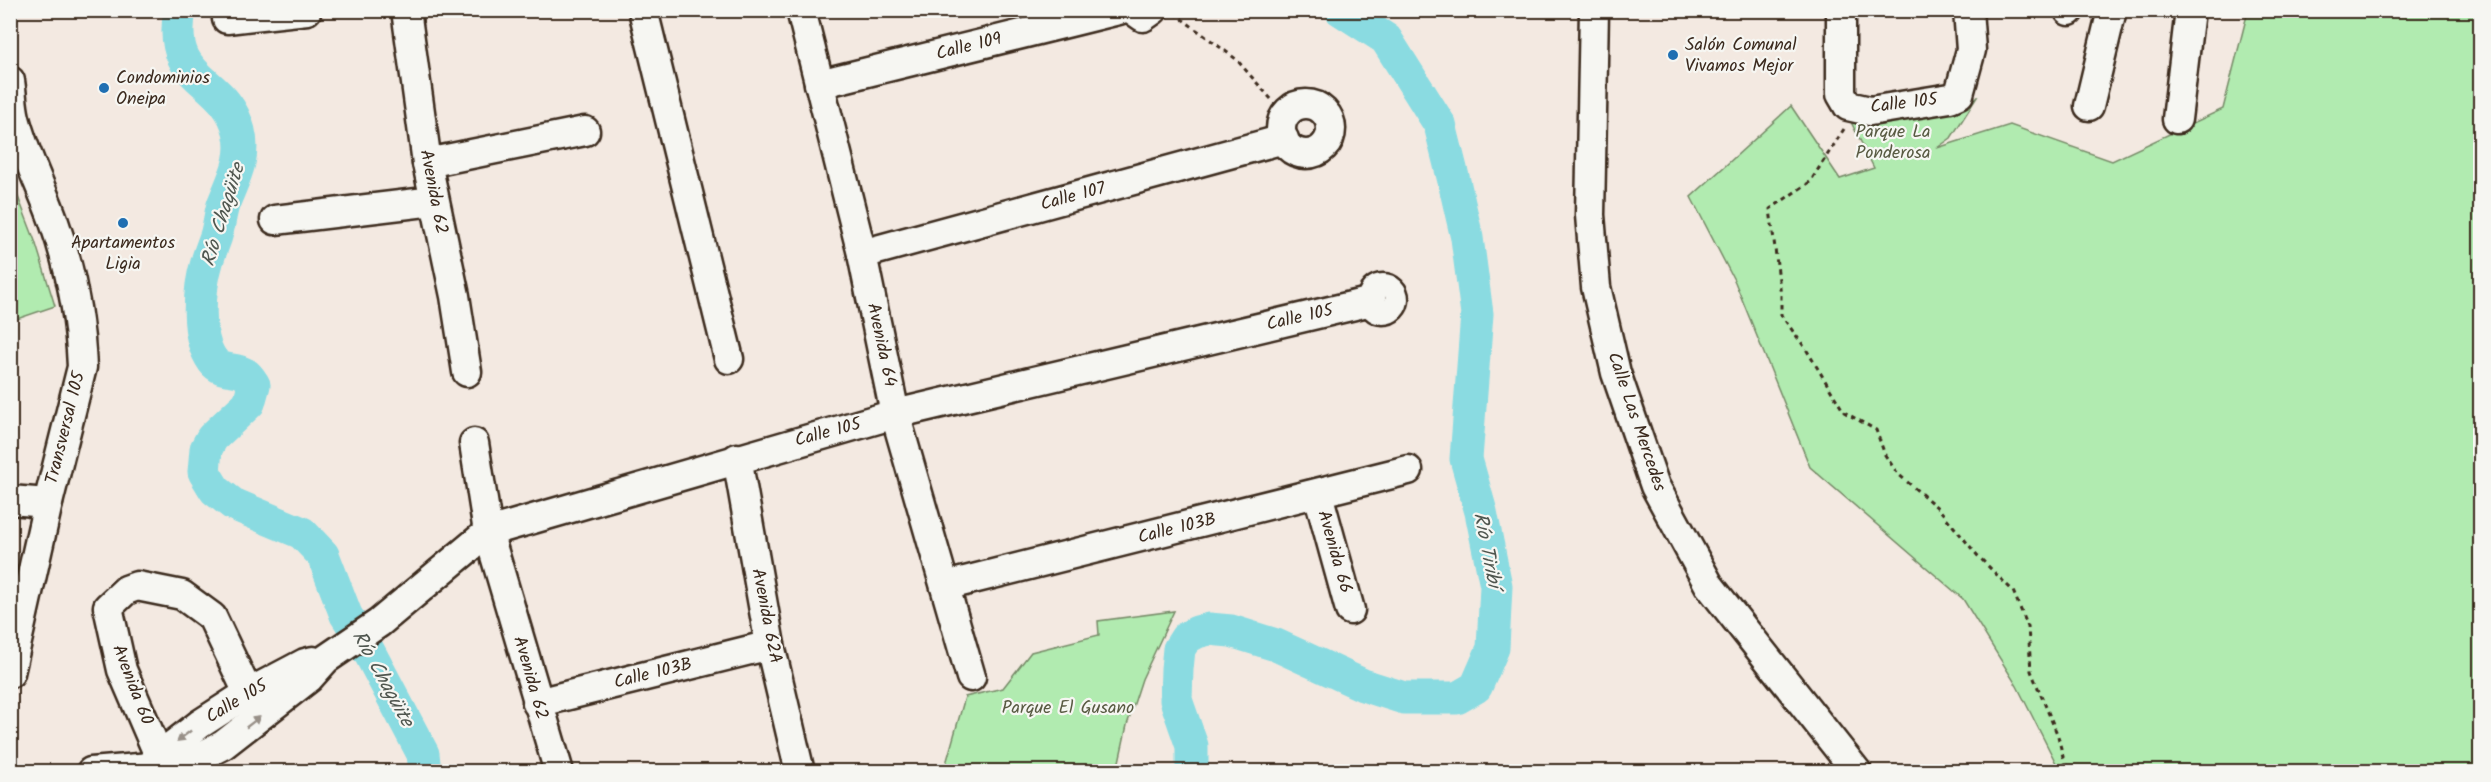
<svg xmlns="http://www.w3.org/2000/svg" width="2491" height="782" viewBox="0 0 2491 782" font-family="Kalam,sans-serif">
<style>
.green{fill:#b1ebb0;stroke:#768a67;stroke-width:1.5}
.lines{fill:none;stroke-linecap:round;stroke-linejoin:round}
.river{stroke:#8adbe1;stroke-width:33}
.minor-casing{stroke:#3b2a1e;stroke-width:33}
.path{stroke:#3b2a1e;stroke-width:3;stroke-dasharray:4.5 4.5;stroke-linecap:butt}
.minor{stroke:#f6f6f2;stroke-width:28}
.oneway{fill:#989088}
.poi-dot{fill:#1f6fb2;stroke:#f6f6f2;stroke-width:2}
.labels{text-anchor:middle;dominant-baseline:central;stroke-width:4.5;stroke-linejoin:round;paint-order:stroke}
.poi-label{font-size:18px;fill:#3b2a1e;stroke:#f6f6f2;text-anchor:start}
.street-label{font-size:18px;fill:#3b2a1e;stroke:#f6f6f2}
.park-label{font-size:18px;fill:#585a42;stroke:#f6f6f2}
.water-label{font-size:20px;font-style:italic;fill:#4f564f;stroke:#f6f6f2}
</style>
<rect width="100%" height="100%" fill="#f3e9e1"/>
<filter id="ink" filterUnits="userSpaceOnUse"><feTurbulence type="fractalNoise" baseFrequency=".0167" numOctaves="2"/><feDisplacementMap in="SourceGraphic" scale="12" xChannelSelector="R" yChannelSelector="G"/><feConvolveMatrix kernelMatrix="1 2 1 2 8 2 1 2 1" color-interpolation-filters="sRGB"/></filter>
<g filter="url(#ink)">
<g class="green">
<path d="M2248 11H2480V771H2060L2017 686 1963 599 1810 467 1735 282 1691 197 1791 106 1840 179 1874 168 1851 122 1977 97 1951 138 1937 148 2010 125 2112 161 2223 109Z"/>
<path d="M10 176 35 241 55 306 11 321Z"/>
<path d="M1174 611 1142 679 1127 725 1117 771H944L965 697 1003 688 1031 652 1099 635 1098 621Z"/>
</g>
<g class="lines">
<g class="river">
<path d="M180 10C166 85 225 75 239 131 246 159 233 179 223 205 220 215 219 226 216 236 213 245 209 254 207 262 199 289 195 337 213 361 222 373 234 367 245 374 249 376 252 382 254 385L249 403 212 438 206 449 204 472 215 490 233 504 302 533 323 555 346 615 367 648 423 754 425 772"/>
<path d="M1192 772V746L1176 700 1177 669 1179 649 1186 638 1197 632 1209 629 1231 631 1276 645 1363 685 1404 698H1457L1476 687 1493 648 1496 586 1481 512 1466 459 1477 314 1467 238 1453 177 1440 125 1386 39 1341 10"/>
</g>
<g class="minor-casing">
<g id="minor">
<path d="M406 10 427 163 455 296 467 372"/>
<path d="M643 10 729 359"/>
<path d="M801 10 862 254 895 414 971 677"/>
<path d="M1133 10 1143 17 1153 10"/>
<path d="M1594 10 1590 215 1596 287 1616 373 1655 486 1709 585 1857 772"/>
<path d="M1841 10V94L1848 106 1870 111 1950 98 1959 94 1971 50 1968 10"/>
<path d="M2069 10V11"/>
<path d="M227 19 307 10"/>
<path d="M10 81C12 93 12 106 15 118 24 154 42 187 54 222 70 267 80 319 82 367L48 503 10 673"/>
<path d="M819 84 1119 10"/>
<circle cx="1306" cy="129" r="25"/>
<path d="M2089 106 2112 10"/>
<path d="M2177 119 2190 10"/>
<path d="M427 163 585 131"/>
<path d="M275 220 434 201"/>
<path d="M862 254 1284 139"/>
<circle cx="1383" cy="299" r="11"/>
<path d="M474 443 488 532 559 772"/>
<path d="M737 458 770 645 800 772"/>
<path d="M1318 494 1350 610"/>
<path d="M10 500 48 503"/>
<path d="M945 586 1408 470"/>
<path d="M537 703 770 645"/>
<path d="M166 766 173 745 200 724 248 693 305 663 313 661"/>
<path d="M91 772 186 764 223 745 309 678 326 659 379 623 488 532 895 414 1372 301"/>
<path d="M166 772 122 670 108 607 126 590 137 586 182 595 212 617 248 693"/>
</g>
</g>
<g class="path">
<path d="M1174 13 1236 59 1278 107"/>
<path d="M1844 129 1810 182 1770 209 1781 296V315L1806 349 1844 412 1876 430 1885 455 1898 474 1939 509 1978 556 2013 591 2028 627 2031 671 2058 736 2065 765 2069 772"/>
</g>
<use href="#minor" class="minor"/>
</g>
<defs><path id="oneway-solid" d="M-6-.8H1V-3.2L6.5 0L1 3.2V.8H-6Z" transform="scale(1.5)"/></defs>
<g class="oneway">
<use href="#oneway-solid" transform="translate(253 722) rotate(-38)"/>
<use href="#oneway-solid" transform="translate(184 736) rotate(142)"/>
</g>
</g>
<g class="poi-dot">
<circle cx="1673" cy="55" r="6"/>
<circle cx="104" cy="88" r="6"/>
<circle cx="123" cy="223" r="6"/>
</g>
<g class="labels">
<g class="poi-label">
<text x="1685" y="45">Salón Comunal<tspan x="1685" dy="21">Vivamos Mejor</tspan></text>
<text x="116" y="78">Condominios<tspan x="116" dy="21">Oneipa</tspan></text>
<text x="123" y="243" text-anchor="middle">Apartamentos<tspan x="123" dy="21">Ligia</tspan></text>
</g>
<g class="street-label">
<text transform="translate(969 47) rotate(-14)">Calle 109</text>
<text transform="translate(1904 104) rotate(-7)">Calle 105</text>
<text transform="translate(433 192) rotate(79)">Avenida 62</text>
<text transform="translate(1073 197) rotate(-15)">Calle 107</text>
<text transform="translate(1300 318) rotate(-13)">Calle 105</text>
<text transform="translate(881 345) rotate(78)">Avenida 64</text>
<text transform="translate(1636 422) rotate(71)">Calle Las Mercedes</text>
<text transform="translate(66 428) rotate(-76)">Transversal 105</text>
<text transform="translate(828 433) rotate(-15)">Calle 105</text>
<text transform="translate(1177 529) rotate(-14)">Calle 103B</text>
<text transform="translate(1334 552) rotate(74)">Avenida 66</text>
<text transform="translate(766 616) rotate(79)">Avenida 62A</text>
<text transform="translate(653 674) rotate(-14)">Calle 103B</text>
<text transform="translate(530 678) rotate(74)">Avenida 62</text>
<text transform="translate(132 685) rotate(69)">Avenida 60</text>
<text transform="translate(237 702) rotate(-31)">Calle 105</text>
</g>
<g class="park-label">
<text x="1893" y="132">Parque La<tspan x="1893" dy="21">Ponderosa</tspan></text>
<text x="1068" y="708">Parque El Gusano</text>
</g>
<g class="water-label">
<text transform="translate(224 215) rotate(-73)">Río Chagüite</text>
<text transform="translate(1486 550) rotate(79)">Río Tiribí</text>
<text transform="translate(382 679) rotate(61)">Río Chagüite</text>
</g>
</g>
<rect width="2491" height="782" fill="none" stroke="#f6f6f2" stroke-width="36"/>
<rect x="18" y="18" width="2455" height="746" fill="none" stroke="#3b2a1e" stroke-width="2" filter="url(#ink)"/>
</svg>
